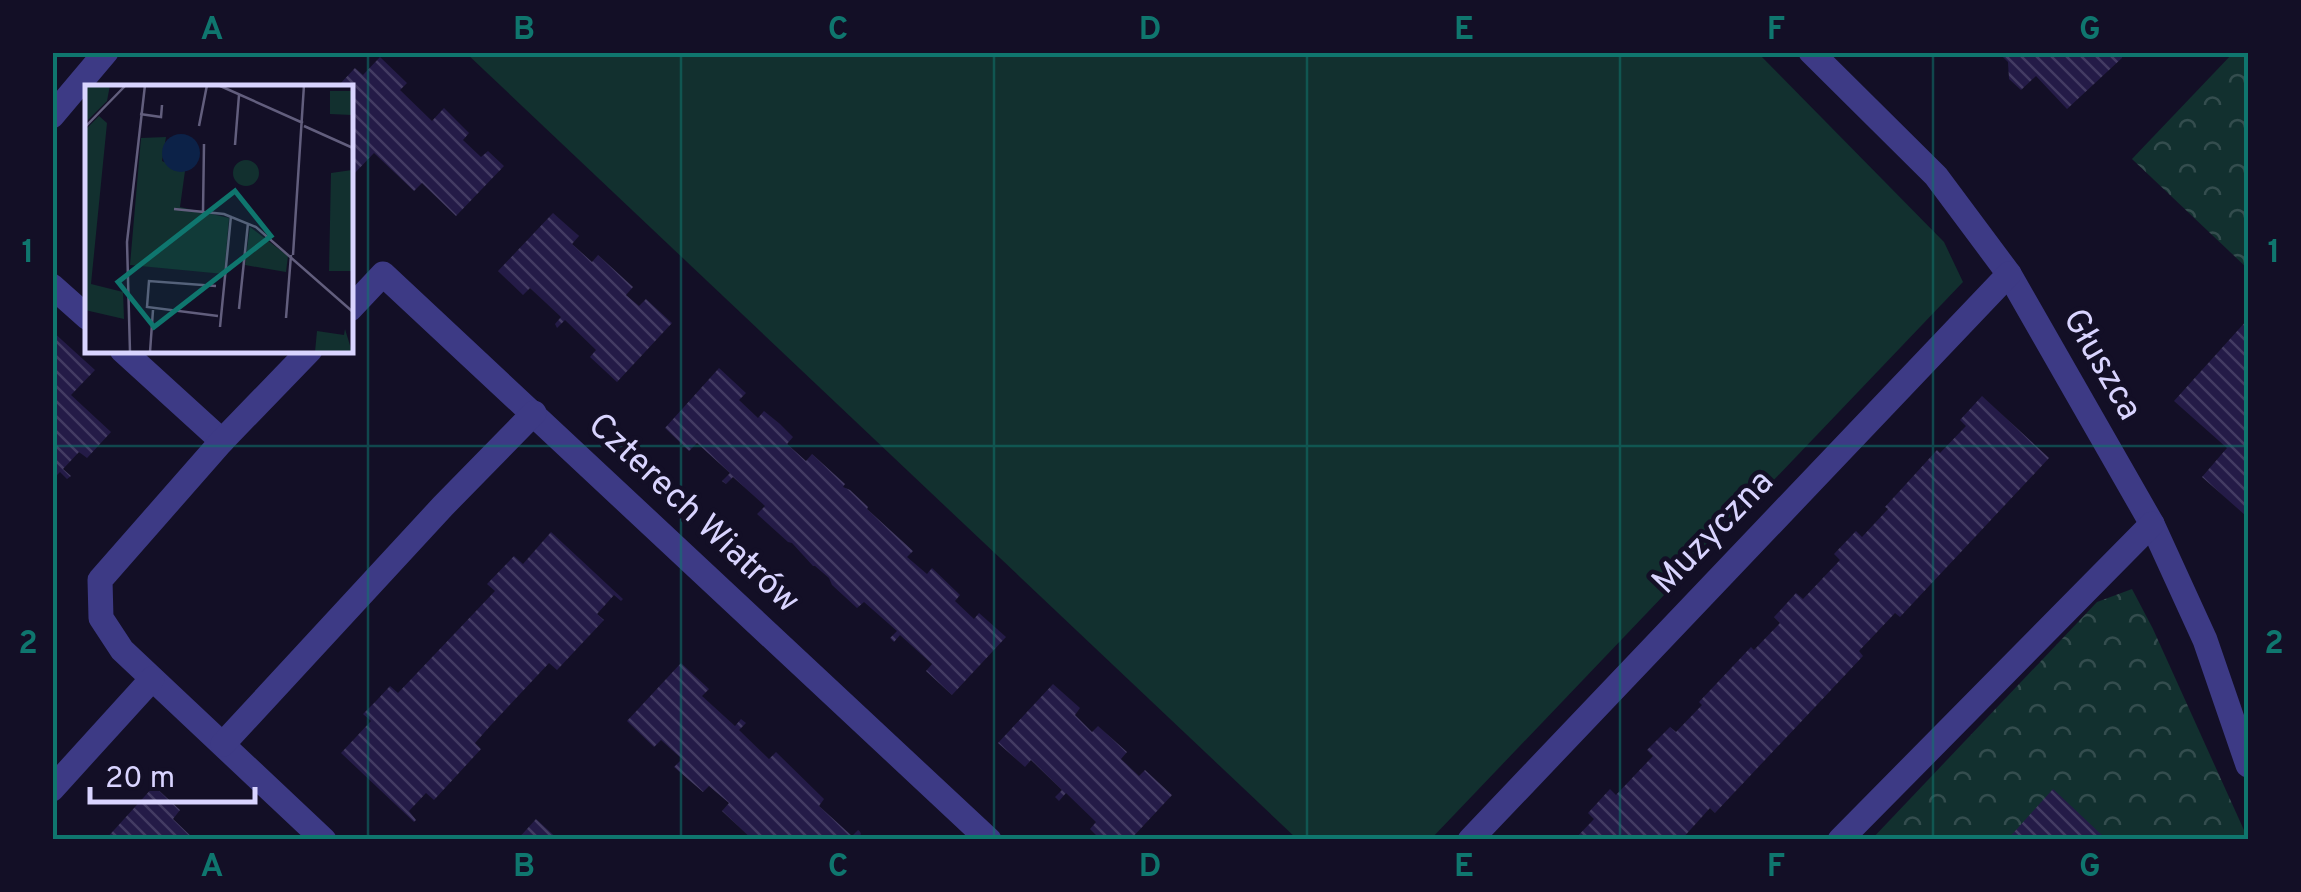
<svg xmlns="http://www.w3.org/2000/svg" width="2301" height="892" viewBox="0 0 2301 892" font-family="Overpass,sans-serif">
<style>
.green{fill:#12302f}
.forest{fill:url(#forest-crowns)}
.building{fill:url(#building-back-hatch)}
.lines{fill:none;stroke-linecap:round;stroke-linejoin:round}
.minor{stroke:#3d3a85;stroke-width:25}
.grid{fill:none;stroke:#0f766e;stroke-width:2.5;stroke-opacity:0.55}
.labels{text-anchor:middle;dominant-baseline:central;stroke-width:9;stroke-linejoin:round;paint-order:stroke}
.street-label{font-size:35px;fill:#d9d4ff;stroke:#130f26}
.inset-road{fill:none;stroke:#625e7d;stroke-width:2.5}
.view{fill:#0f766e;fill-opacity:0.15;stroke:#0f766e;stroke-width:5}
.inset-edge{fill:none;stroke:#d9d4ff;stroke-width:5}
.neatline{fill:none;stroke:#0f766e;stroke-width:4}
.grid-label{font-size:32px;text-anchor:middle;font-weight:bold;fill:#0f766e}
</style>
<defs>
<pattern id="forest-crowns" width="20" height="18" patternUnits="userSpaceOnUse" patternTransform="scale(2.5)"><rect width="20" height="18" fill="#12302f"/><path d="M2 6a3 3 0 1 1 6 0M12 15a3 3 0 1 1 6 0" fill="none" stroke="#344d4e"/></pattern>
<pattern id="building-back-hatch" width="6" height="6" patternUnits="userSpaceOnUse" patternTransform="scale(2.5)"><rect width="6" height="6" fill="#241b47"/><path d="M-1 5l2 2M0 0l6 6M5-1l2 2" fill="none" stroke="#433b63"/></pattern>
</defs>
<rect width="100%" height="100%" fill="#130f26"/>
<path class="green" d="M466 53H1758L1944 242 1963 282 1431 839H1297Z"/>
<g class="forest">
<path d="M2234 52 2248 53V269L2132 159Z"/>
<path d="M2132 589 2153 629 2248 839 1871 840 2097 602Z"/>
</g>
<g class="building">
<path d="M1998 52H2122V58L2067 109 2036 76 2021 90 2009 79 2008 62Z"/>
<path d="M380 57 407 83 400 90 432 121 444 108 469 133 463 140 481 157 488 151 504 166 456 216 422 183 414 191 374 153 350 178V88H342L339 85 355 68 363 75Z"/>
<path d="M553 213 579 236 572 244 592 262 598 255 633 287 626 295 639 306 646 299 672 323 617 382 590 357 596 350 565 320 557 328 555 324 561 317 530 288 523 295 498 271Z"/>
<path d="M2248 319V511L2245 515 2202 477 2227 448 2174 401Z"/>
<path d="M52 331 95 370 71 395 111 432 87 458 79 452 63 469 71 476 67 479 60 472 52 480Z"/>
<path d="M719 368 746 393 739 400 758 418 764 411 780 424 793 437 787 444 806 461 812 454 845 484 843 487 850 490 868 507 867 509 913 551 907 557 927 574 932 568 960 595 955 601 974 619 979 613 1006 637 952 695 926 671 932 664 900 635 894 642 890 638 897 631 864 602 857 608 832 585 829 578 815 566H813L792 543 788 542 757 514 765 506 733 477 726 484 722 481 730 473 697 443 689 451 665 428Z"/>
<path d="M1982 396 2049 458 1900 617 1895 613 1859 651 1863 656 1715 813 1710 808 1681 840H1574L1594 819 1588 813 1610 789 1616 795 1653 756 1647 750 1670 727 1676 732 1702 705 1699 702 1751 647 1754 650 1780 623 1774 617 1796 593 1803 599 1840 560 1834 554 1856 531 1862 537 1888 509 1885 507 1937 450 1940 453 1966 426 1960 420Z"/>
<path d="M551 532 623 599 621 601 614 595 597 614 604 620 557 670 549 663 491 725 475 743 481 749 434 800 426 793 409 811 416 820 414 822 341 753 371 721 363 714 377 700 390 686 398 693 495 591 487 584 514 556 523 564Z"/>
<path d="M681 663 709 689 702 696 735 726 741 719 746 723 739 730 769 759 776 752 824 799 819 806 852 836 858 830 860 832 861 834 857 840H753L722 811 729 803 709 786 703 792 674 767 682 759 661 740 654 747 627 721Z"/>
<path d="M1053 684 1080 708 1075 715 1092 732 1098 726 1127 752 1121 759 1139 776 1145 770 1172 795 1130 840H1101L1090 829 1096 822 1066 793 1059 801 1055 797 1062 790 1031 760 1025 767 998 743Z"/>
<path d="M154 786 180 810 173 819 195 840H105Z"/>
<path d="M2053 789 2105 838 2103 840H2007Z"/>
<path d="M536 819 559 840H517Z"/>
</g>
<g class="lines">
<g class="minor">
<path d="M1811 52 1936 176 2009 274 2152 524 2205 640 2248 765"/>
<path d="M52 116 106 52"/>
<path d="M52 286 88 318"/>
<path d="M350 309 383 274 989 840"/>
<path d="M122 350 222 441"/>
<path d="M310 350 222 441 100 580 101 618 122 650 324 840"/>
<path d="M223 744 443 506 534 413"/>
<path d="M52 789 152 679"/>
<path d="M1470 840 2009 274"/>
<path d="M1840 840 2152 524"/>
</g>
</g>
<path class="grid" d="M368 52V840M681 52V840M994 52V840M1307 52V840M1620 52V840M1933 52V840M52 446H2248"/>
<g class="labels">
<g class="street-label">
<text transform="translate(2101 365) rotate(60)">Głuszca</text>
<text transform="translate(693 514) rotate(43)">Czterech Wiatrów</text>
<text transform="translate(1714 533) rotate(-46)">Muzyczna</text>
</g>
</g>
<g transform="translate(85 85)">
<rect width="268" height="268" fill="#130f26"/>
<path d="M0 0H25L22 16 0 38ZM245 6H267V30L245 29ZM14 31 22 38 6 199 38 207 39 234 0 225V45ZM81 52 77 76 100 86 95 122 144 133 139 189 45 180 56 53Z" fill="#12302f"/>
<path d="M148 88a13 13 0 1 1 26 0a13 13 0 1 1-26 0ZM267 85V186H244L246 88ZM165 142 203 171 201 187 160 180ZM260 244 267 267H230L232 246 259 250Z" fill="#12302f"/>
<path d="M77 68a19 19 0 1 1 38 0a19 19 0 1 1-38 0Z" fill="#0c2248"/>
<path class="inset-road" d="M133 0 218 38M55 29 76 32 77 20M114 41 122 0M219 41 268 63M0 42 41 0M150 60 154 10M89 124 139 129 171 142 268 227M118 127 119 59M208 170 219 0M131 201 64 196 62 222 133 231M154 224 163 138M201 233 206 170M135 242 146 131M45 267 42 157 60 0M65 267 68 225"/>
<path class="view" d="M150 106 186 151 69 242 33 197Z"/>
<rect width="268" height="268" class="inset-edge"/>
</g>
<rect width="2301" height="892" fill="none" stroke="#130f26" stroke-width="110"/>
<path d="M90 787v15h165v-15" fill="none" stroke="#d9d4ff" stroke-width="5"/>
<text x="105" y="787" font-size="30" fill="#d9d4ff" stroke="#130f26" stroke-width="8" paint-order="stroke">20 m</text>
<rect x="55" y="55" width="2191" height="782" class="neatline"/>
<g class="grid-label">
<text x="212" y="39">A</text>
<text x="524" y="39">B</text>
<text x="838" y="39">C</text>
<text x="1150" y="39">D</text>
<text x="1464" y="39">E</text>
<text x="1776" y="39">F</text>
<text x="2090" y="39">G</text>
<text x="28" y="262">1</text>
<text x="2274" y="262">1</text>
<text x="28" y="653">2</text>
<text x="2274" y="653">2</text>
<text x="212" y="876">A</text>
<text x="524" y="876">B</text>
<text x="838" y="876">C</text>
<text x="1150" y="876">D</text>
<text x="1464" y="876">E</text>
<text x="1776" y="876">F</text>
<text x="2090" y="876">G</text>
</g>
</svg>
